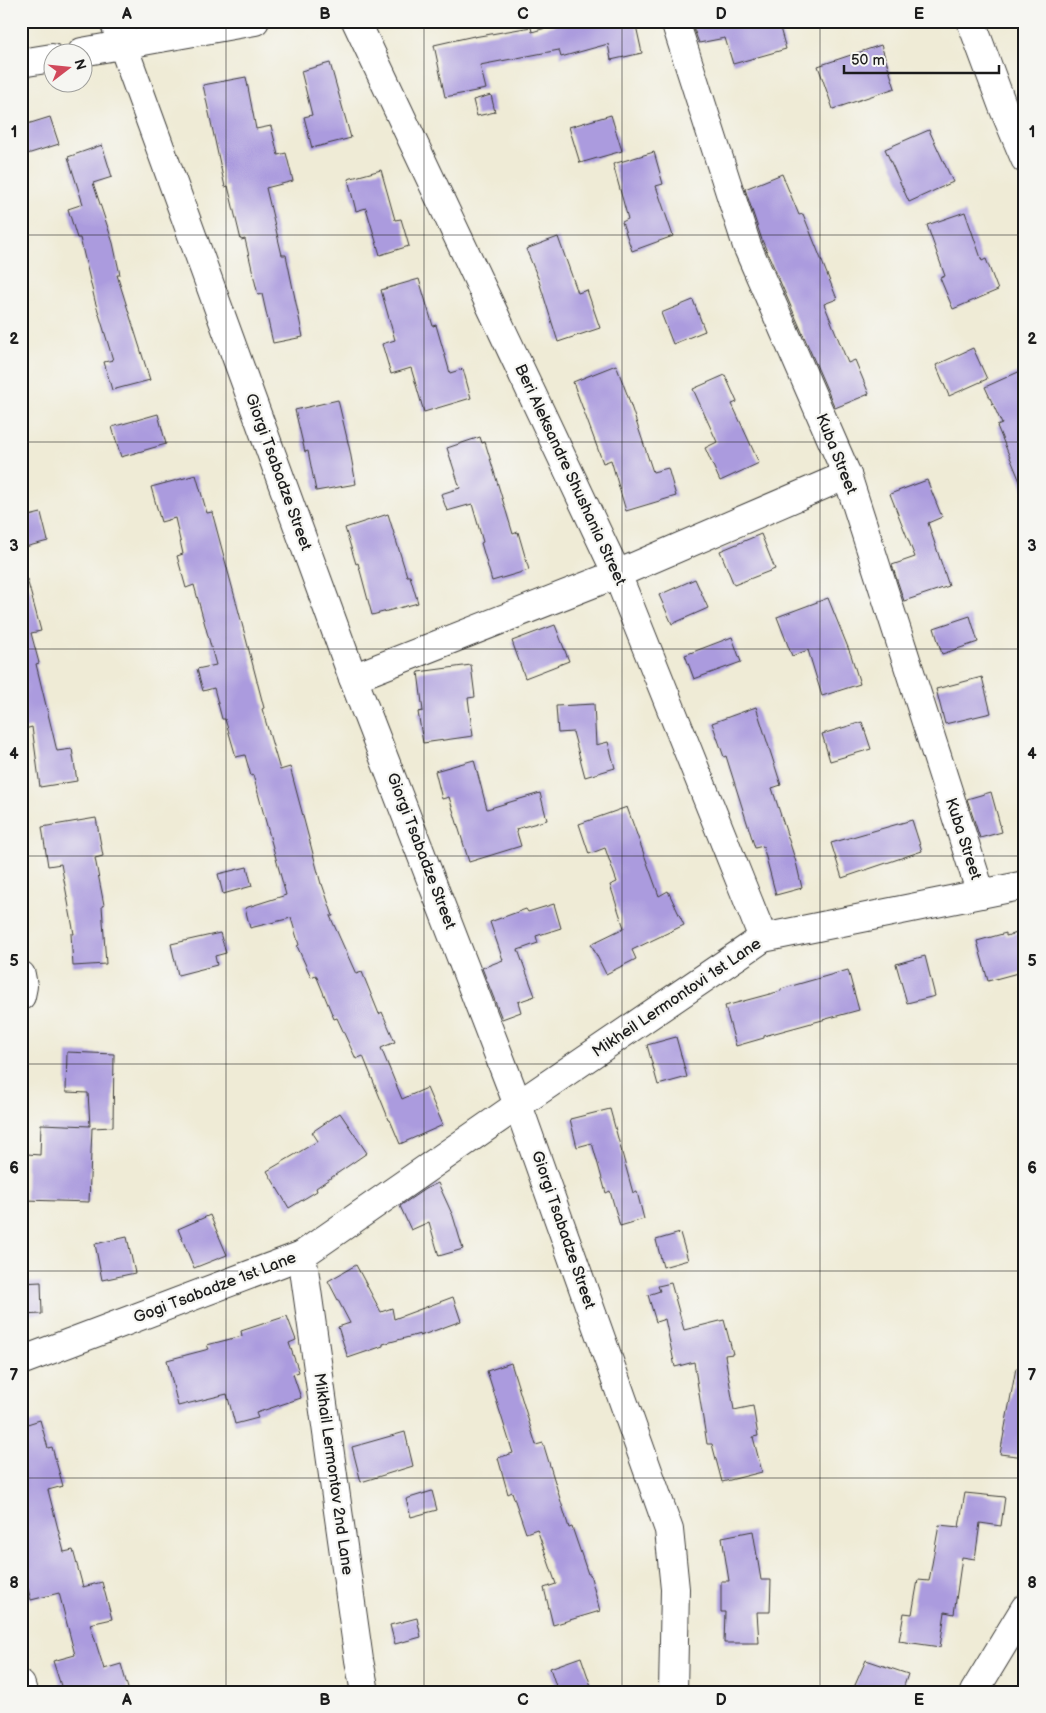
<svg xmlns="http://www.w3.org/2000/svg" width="1046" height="1713" viewBox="0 0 1046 1713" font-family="'Balsamiq Sans',sans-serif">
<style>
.building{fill:#ab9bde}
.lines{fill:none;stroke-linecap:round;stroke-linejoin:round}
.minor-casing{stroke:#3c3b38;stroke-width:30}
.minor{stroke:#fff;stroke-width:28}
.grid{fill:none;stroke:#1c1c1c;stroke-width:1;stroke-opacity:0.55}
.labels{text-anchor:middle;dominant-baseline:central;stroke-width:4.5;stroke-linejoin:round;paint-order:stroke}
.street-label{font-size:16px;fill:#1c1c1c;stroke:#f6f6f2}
.neatline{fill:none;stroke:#1c1c1c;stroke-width:2}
.grid-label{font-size:16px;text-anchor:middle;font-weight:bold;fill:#1c1c1c}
</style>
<rect width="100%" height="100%" fill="#f6f6f2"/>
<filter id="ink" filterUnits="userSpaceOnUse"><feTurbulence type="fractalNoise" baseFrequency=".02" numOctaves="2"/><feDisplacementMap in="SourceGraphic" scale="10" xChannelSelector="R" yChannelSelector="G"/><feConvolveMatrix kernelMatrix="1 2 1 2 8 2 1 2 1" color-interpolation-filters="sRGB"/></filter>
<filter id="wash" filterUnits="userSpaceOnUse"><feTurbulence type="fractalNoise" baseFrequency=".0096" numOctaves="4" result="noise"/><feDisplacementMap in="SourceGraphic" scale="20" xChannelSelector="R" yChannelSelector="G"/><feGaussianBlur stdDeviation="1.12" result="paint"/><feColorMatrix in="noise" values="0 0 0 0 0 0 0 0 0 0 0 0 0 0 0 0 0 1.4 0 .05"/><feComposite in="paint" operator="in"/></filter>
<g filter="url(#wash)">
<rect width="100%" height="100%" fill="#efebd6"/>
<g id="blocks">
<g class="building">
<path d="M569 21H635L642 53 611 60 608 44 561 57 559 50 480 65 486 89 445 97 434 45 474 36V37L531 27 532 32Z"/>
<path d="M691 21H778L786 49 733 64 725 38 699 43Z"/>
<path d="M881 45 895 88 833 109 818 66Z"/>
<path d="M330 63 351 138 312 148 304 117 312 115 301 71Z"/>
<path d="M246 77 256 129 271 126 278 155 286 153 293 181 266 188 282 255H286L303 337 273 343 262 294 258 295 245 239 241 240 228 186 225 187 203 85Z"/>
<path d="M491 95 495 112 477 116 473 100Z"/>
<path d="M611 115 622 151 580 163 569 127Z"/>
<path d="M50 117 59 144 21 156V126Z"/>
<path d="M929 130 953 182 909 202 885 149Z"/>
<path d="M102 145 112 177 93 183 113 243 120 275H117L150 380 112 390 104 362 113 360 95 301 80 238H77L68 209 83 204 68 157Z"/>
<path d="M654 152 663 184 656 186 673 236 632 251 622 222 628 219 613 164Z"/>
<path d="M381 170 395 220 401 219 409 246 380 255 366 208 356 211 348 179Z"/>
<path d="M782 174 799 215 803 214 837 299 824 304 848 363 855 360 869 394 835 408 762 240 745 189Z"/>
<path d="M965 212 982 261 986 259 998 290 953 309 940 278 945 276 927 225Z"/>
<path d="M558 237 578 293 587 290 600 328 558 342 538 278 526 249Z"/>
<path d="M419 279 433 326 436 325 450 373 463 369 471 398 424 412 411 368 391 374 382 344 395 340 381 290Z"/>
<path d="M693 300 705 331 673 344 661 313Z"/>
<path d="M973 348 987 379 949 396 936 365Z"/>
<path d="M616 365 627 394 653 472 668 468 676 496 626 511 611 460 603 463 573 382Z"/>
<path d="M1025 369V491H1024L997 426 1002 424 985 387Z"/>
<path d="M725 375 737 402 732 404 759 463 720 481 705 448 717 442 693 389Z"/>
<path d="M338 400 350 451 356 484 316 491 308 451 305 452 295 410Z"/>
<path d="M158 414 166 444 121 457 112 427Z"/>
<path d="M480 437 482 443 485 442 513 534 518 532 529 570 492 581 481 543 483 542 472 504 447 511 441 494 460 488 447 448Z"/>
<path d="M196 475 207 513 212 512 245 635 264 708 262 709 280 770 290 767 321 884H322L333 916H330L356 974 362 972 379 1014 382 1012 395 1042 381 1048 402 1099 427 1088 443 1125 400 1144 390 1120H389L363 1056 356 1059 337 1018 334 1019 316 975 311 977 297 946 299 945 291 918 250 928 245 908 286 895 253 775 251 776 245 755 236 757 225 719H222L214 688 203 691 197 669 216 665 194 585 186 588 177 556 183 554 175 518 161 522 151 487Z"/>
<path d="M927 480 942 517 928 523 949 586 904 601 892 565 915 557 890 494Z"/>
<path d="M41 513 48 541 25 547 21 536V518Z"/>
<path d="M388 514 407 576H410L418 603 372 615 358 563 356 564 345 528Z"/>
<path d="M761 534 775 569 734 585 720 551Z"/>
<path d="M27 579 41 631 31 633 39 663 36 664 57 751 72 749 77 781 40 787 32 727 21 730V580Z"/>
<path d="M695 579 708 608 672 624 659 595Z"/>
<path d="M828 598 851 655 860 684 822 696 808 650 792 656 777 617Z"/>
<path d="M970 616 978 642 942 654 934 628Z"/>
<path d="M555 625 569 661 525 678 512 641Z"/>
<path d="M732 637 741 662 694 679 685 655Z"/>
<path d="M471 665 475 697 468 698 473 736 423 743 418 712 423 711 418 672Z"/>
<path d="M982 677 991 713 945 724 936 689Z"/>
<path d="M594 704 596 745 608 742 615 768 585 777 573 732 558 733 556 706Z"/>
<path d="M756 707 781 785 772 788 796 862 802 888 776 895 763 846 755 848 726 756 724 757 712 723Z"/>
<path d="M862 722 871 749 830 761 822 734Z"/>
<path d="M474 760 487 809 540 793 547 820 516 829 521 846 469 862 449 797 442 799 435 771Z"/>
<path d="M991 792 1002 832 980 838 967 799Z"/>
<path d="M627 807 659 896 668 891 684 925 632 950 636 959 606 974 591 944 624 928 610 885 617 882 605 848 589 854 579 824Z"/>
<path d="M96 818 103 856 95 858 104 905 102 906 106 964 73 966 71 934H74L61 864 48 866 42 827Z"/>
<path d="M912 820 922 851 842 878 831 843Z"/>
<path d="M247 867 252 886 223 894 218 874Z"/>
<path d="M554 904 561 928 536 936 538 943 518 950 535 996 518 1002 521 1012 502 1019 482 968 503 960 490 922 526 909 528 912Z"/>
<path d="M1025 931V971L988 981 977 941 1006 933V936Z"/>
<path d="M220 933 226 953 215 956 217 965 178 975 171 944Z"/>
<path d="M925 956 935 996 907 1003 896 964Z"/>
<path d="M848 970 859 1010 764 1036V1038L736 1046 725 1006 781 991V989Z"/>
<path d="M676 1037 687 1077 658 1085 647 1045Z"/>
<path d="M67 1052 114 1054 113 1127 92 1128 89 1202 26 1200 27 1154 40 1155 41 1124 90 1126 88 1093 66 1092Z"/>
<path d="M610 1109 633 1193 637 1192 644 1219 620 1226 610 1191 606 1193 592 1143 577 1147 570 1119Z"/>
<path d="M340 1113 367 1153 316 1188 317 1191 289 1208 267 1171 318 1141 312 1132Z"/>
<path d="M438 1183 453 1216 463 1249 439 1256 429 1222 411 1230 400 1206 425 1189Z"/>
<path d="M210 1215 227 1255 194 1268 178 1229Z"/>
<path d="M680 1233 688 1260 663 1267 656 1240Z"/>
<path d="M127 1237 135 1273 102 1280 95 1244Z"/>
<path d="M356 1265 381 1312 392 1308 394 1319 453 1297 461 1321 420 1336V1334L383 1344V1346L348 1358 338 1327 350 1323 328 1281Z"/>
<path d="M41 1282 42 1314 21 1315V1283Z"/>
<path d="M671 1283 684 1330 724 1320 733 1354 725 1355 734 1410 753 1406 758 1436 753 1437 762 1472 722 1482 712 1444H707L694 1362 675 1367 665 1319 656 1322 648 1295 660 1291 658 1286Z"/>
<path d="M287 1316 296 1340 289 1343 299 1372 293 1374 301 1398 256 1413 258 1418 235 1424 227 1394 178 1406 167 1360 209 1349 207 1345 242 1336 241 1331Z"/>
<path d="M511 1363 536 1445 543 1443 569 1528 572 1527 588 1574H590L600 1611 553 1625 544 1588 556 1584 537 1529 526 1533 512 1492 508 1494 498 1458 513 1453 487 1371Z"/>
<path d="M1016 1368 1025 1369V1457L1000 1454Z"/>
<path d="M40 1420 48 1448 52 1447 63 1486 48 1490 64 1552 73 1550 83 1587 102 1582 112 1619 90 1624 104 1669 121 1664 129 1692H63L53 1661 75 1655 59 1593 31 1600 21 1564V1426Z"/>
<path d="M405 1432 413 1466 361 1482 352 1447Z"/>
<path d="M432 1491 437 1510 411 1517 406 1499Z"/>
<path d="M965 1493 1005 1497 1001 1526 980 1523 975 1559 962 1557 954 1614 945 1612 940 1647 899 1641 904 1613 912 1614 918 1580 929 1581 939 1525 959 1527Z"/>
<path d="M753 1531 761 1580H771L770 1612H757L759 1643H724L725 1612H721V1581H729L722 1537Z"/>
<path d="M417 1618 421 1637 395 1644 390 1625Z"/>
<path d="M581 1657 591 1686 575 1692H558L550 1668Z"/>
<path d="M866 1660 908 1674 902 1692H852Z"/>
</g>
</g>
</g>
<g filter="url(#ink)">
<use href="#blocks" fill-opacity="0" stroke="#3c3b38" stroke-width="1"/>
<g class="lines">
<g class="minor-casing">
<g id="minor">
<path d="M114 21 353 678 518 1105 669 1530 675 1589 673 1692"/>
<path d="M356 21 617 574 763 938"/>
<path d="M675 21 747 246 847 475 981 894"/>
<path d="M971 21 1003 107 1025 159"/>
<path d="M82 52 255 21"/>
<path d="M21 63 52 58"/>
<path d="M353 678 617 574 847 475"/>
<path d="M21 975 23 986 21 996"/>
<path d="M302 1255 359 1660 365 1692"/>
<path d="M21 1361 302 1255 518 1105 763 938 1025 885"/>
<path d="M21 1685 23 1692"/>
<path d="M974 1692 1025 1608"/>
</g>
</g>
<use href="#minor" class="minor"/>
</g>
</g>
<path class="grid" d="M226 21V1692M424 21V1692M622 21V1692M820 21V1692M21 235H1025M21 442H1025M21 649H1025M21 856H1025M21 1064H1025M21 1271H1025M21 1478H1025"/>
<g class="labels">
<g class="street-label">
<text transform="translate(836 454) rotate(68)">Kuba Street</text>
<text transform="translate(278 472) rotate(70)">Giorgi Tsabadze Street</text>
<text transform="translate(570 475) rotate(65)">Beri Aleksandre Shushania Street</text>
<text transform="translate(963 839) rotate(72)">Kuba Street</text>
<text transform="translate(421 851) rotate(69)">Giorgi Tsabadze Street</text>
<text transform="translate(677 998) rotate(-34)">Mikheil Lermontovi 1st Lane</text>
<text transform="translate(563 1230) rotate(71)">Giorgi Tsabadze Street</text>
<text transform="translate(215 1288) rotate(-21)">Gogi Tsabadze 1st Lane</text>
<text transform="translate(333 1474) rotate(82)">Mikhail Lermontov 2nd Lane</text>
</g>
</g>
<rect width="1046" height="1713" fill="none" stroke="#f6f6f2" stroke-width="55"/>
<g transform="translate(68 68) rotate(74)"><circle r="24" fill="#f6f6f2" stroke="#9f9f9c"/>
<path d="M0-4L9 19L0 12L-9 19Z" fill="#d1495b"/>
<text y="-8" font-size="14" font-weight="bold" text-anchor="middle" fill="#1c1c1c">N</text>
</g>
<path d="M844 65v8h155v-8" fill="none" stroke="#1c1c1c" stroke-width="2.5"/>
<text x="851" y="65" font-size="15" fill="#1c1c1c" stroke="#f6f6f2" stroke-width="4" paint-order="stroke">50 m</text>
<rect x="28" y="28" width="990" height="1658" class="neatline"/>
<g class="grid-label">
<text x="127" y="19">A</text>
<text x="325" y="19">B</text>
<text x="523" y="19">C</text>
<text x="721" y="19">D</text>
<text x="919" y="19">E</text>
<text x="14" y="137">1</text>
<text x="1032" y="137">1</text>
<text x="14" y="344">2</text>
<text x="1032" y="344">2</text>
<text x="14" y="551">3</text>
<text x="1032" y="551">3</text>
<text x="14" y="759">4</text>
<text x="1032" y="759">4</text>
<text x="14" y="966">5</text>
<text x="1032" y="966">5</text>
<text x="14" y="1173">6</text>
<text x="1032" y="1173">6</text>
<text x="14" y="1380">7</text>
<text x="1032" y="1380">7</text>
<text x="14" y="1588">8</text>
<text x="1032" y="1588">8</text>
<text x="127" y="1705">A</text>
<text x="325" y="1705">B</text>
<text x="523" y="1705">C</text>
<text x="721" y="1705">D</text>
<text x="919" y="1705">E</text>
</g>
</svg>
